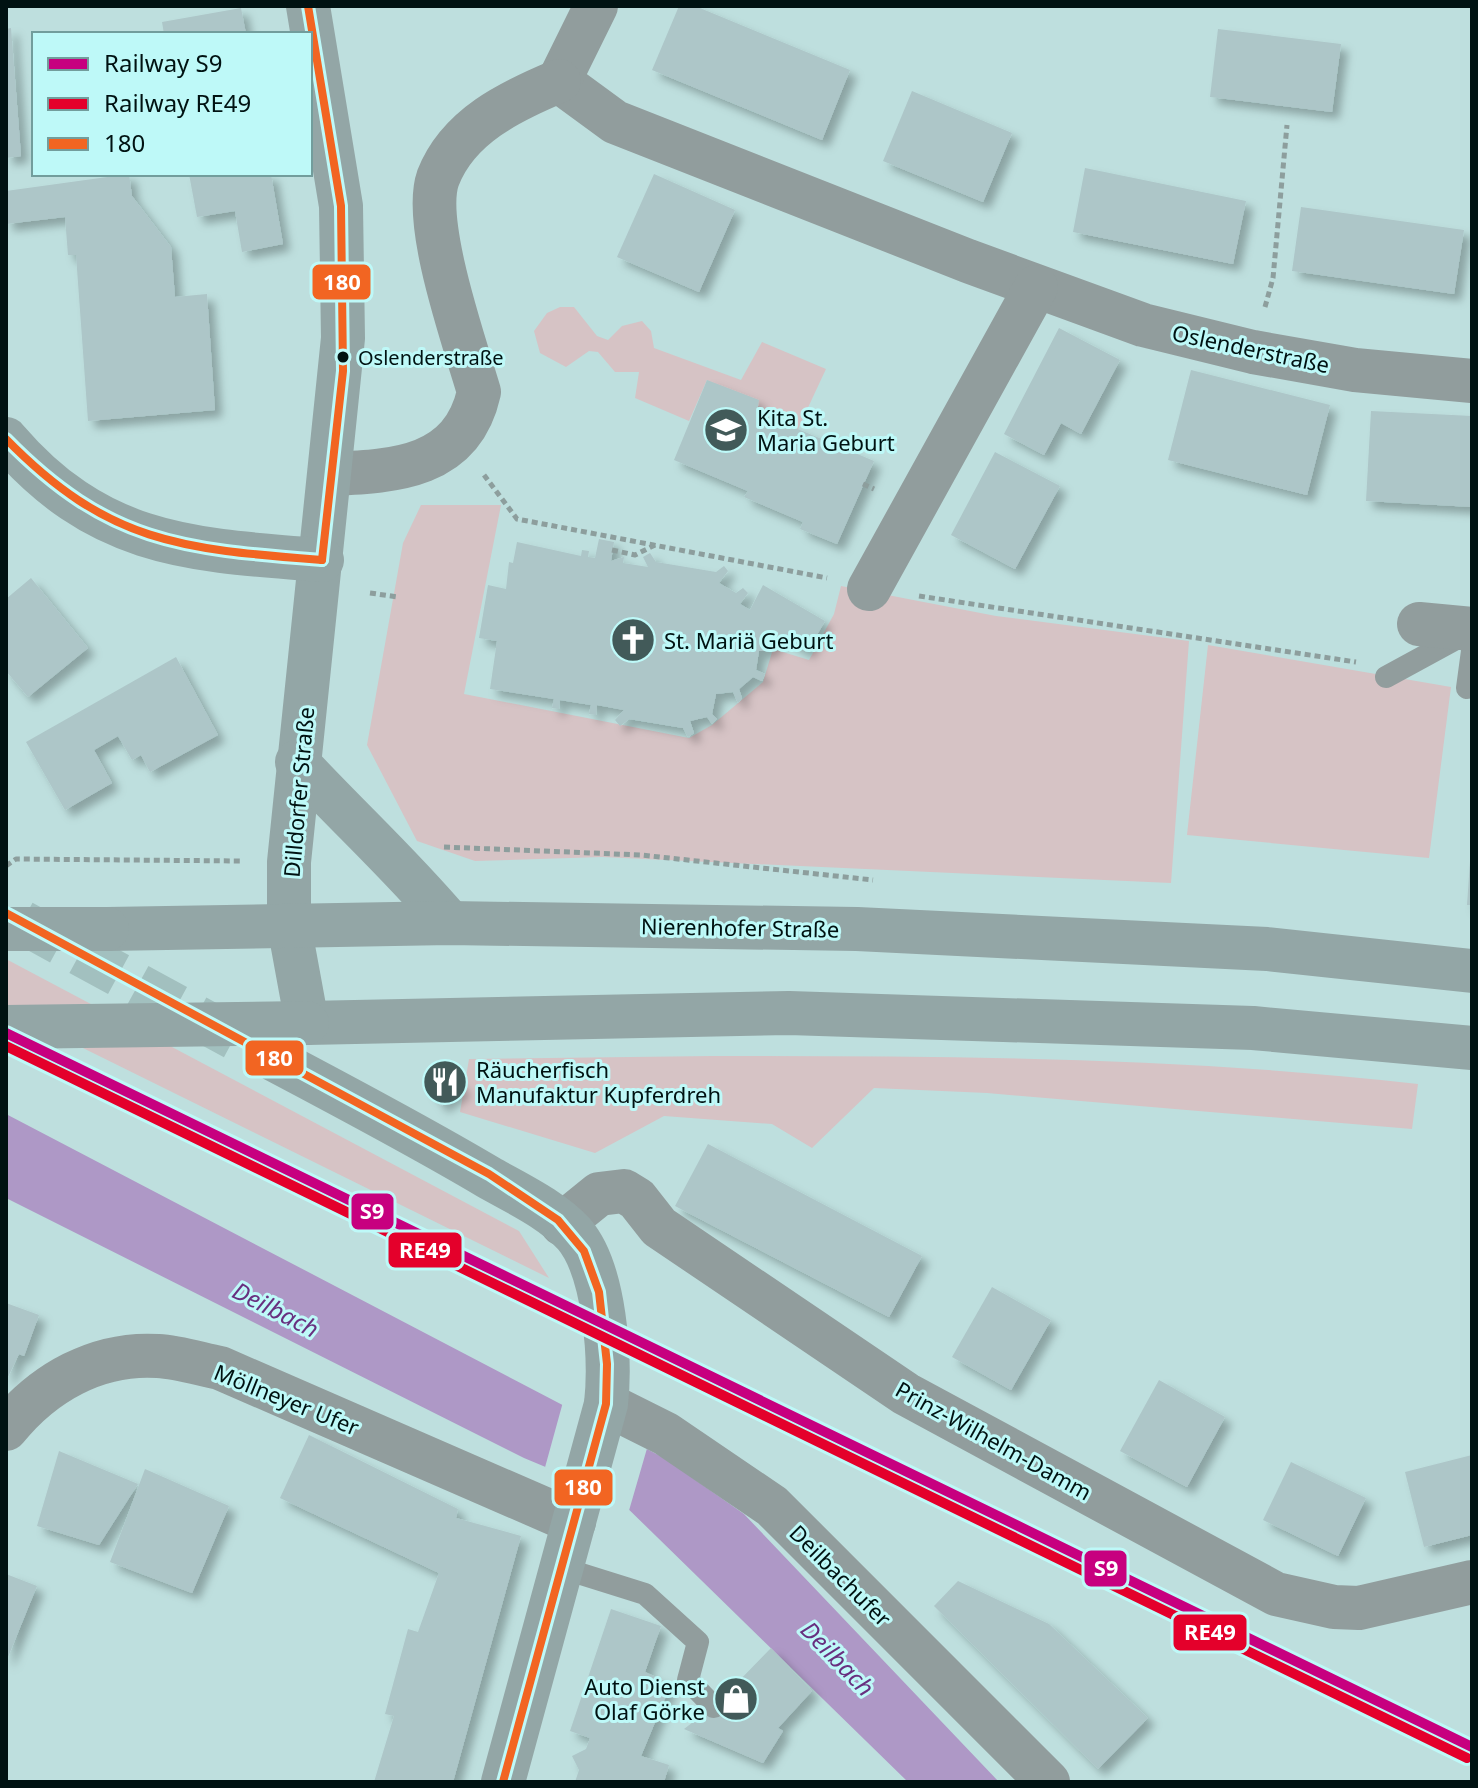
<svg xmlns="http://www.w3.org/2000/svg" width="1478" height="1788" viewBox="0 0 1478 1788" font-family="'Noto Sans',sans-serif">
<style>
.green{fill:#d6c3c5}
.water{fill:#ae98c6}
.pier{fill:#bedfde}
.building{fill:#adc6c8;filter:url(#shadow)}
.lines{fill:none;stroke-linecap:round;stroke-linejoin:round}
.secondary-tunnel{stroke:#a2c0bf;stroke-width:44;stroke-dasharray:44 22;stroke-linecap:butt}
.path{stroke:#8d9e9d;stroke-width:5;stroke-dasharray:6 4;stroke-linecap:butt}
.lane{stroke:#919d9d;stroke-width:22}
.street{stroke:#919d9d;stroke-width:44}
.secondary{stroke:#93a6a6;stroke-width:44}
.secondary-bridge{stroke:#93a6a6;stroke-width:44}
.bus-1-casing{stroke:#bef9f8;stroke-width:14}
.bus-1{stroke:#f26522;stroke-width:8}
.rail-1-casing{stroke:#bef9f8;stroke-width:16}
.rail-2-casing{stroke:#bef9f8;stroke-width:16}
.rail-1{stroke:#c7007f;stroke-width:10}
.rail-2{stroke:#e4002b;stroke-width:10}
.bus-dot{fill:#001212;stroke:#bef9f8;stroke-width:3}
.labels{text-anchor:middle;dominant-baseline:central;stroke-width:6;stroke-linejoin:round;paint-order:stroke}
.bus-label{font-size:20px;fill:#001212;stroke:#bef9f8;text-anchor:start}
.street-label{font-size:22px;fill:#001212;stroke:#bef9f8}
.poi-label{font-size:22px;fill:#001212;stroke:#bef9f8;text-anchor:start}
.water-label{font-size:24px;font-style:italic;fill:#68307f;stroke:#bef9f8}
.line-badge{stroke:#bef9f8;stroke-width:3}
.badge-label{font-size:22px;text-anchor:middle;font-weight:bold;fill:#fff}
</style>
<defs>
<filter id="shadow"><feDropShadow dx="7" dy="7" stdDeviation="4" flood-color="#0004"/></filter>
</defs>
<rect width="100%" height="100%" fill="#bedfde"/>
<g class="green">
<path d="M560 307H574L597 336 608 340 622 326 642 321 651 331 654 348 741 380 762 342 826 369 798 429 757 412 707 380 689 421 635 398 639 372H615L598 352 589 351 566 367 540 353 534 331 547 313Z"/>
<path d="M421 505H501L464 694 689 738 712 725 763 682 773 649 809 660 834 614 841 586 996 616 1189 641 1171 883 602 857 475 861 417 841 367 745 403 543Z"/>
<path d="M1208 645 1451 687 1429 858 1187 835Z"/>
<path d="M6 959 519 1231 549 1278 6 1010Z"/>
<path d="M712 1056C947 1056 1184 1057 1418 1084L1412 1129 987 1093 874 1088 812 1148 772 1124 664 1116 595 1153 460 1112 469 1059Z"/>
</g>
<path class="water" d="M6 1114 664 1458 744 1514 999 1782H908L615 1496 524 1458 6 1198Z"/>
<path class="pier" d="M563 1402 648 1445 628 1514 612 1499 544 1471Z"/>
<g class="building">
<path d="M679 6H695L850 70 822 140 652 70Z"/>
<path d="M241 8 246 34H164L162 22Z"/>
<path d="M11 28 21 156 6 158V29Z"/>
<path d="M1218 29 1341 44 1332 112 1210 97Z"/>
<path d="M912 91 1012 133 983 202 883 161Z"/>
<path d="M1085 168 1246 201 1233 264 1073 232Z"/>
<path d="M129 174 132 196 171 247 175 297 207 294 215 410 88 421 76 255H68L65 217 6 224V191Z"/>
<path d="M189 174H271L283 244 242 252 235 211 197 217Z"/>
<path d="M654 174 735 210 699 292 617 257Z"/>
<path d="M1301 207 1464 230 1454 294 1292 271Z"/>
<path d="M1059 328 1120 360 1081 434 1061 423 1044 455 1004 434Z"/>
<path d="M1191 370 1330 405 1307 495 1168 460Z"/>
<path d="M707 380 759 400 757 412 874 461 837 544 800 529 803 522 744 497 748 491 674 460Z"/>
<path d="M1371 411 1472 416V507L1366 501Z"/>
<path d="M995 452 1060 486 1015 569 951 535Z"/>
<path d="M599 539 614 542 611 561 624 557 623 563 648 567 643 557 650 553 656 562 716 572 724 566 728 571 719 583 736 593 743 588 748 593 740 604 750 610 763 585 825 621 807 652 781 636 770 651H759L756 670 765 674 762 681 753 677 739 689 742 698 738 703 733 692 716 694 712 714 717 719 712 724 707 717 690 721 694 733 688 737 683 728 629 719 620 726 615 720 624 710 597 705 596 715 589 714 591 705 560 700 559 709 552 708 554 699 490 689 497 641 479 638 488 585 506 589 509 562 513 563 517 542 581 556 582 550 589 551 588 557 595 558Z"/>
<path d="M31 578 88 648 28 697 6 671V599Z"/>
<path d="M176 657 218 735 150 772 141 755 132 760 118 736 94 750 112 783 65 810 26 742Z"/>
<path d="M1470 861H1472V905H1467Z"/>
<path d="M442 1060 464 1090 441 1106 427 1086 437 1079 430 1068Z"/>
<path d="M708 1144 922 1256 889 1317 675 1206Z"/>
<path d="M992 1287 1051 1320 1011 1390 952 1357Z"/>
<path d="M6 1303 39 1315 24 1356 19 1354 6 1381Z"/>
<path d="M1159 1380 1225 1417 1187 1487 1120 1451Z"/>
<path d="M309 1435 458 1509 456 1518 521 1536 453 1782H374L394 1716 385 1714 408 1629 418 1632 439 1573 280 1498Z"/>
<path d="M59 1451 138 1484 99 1545 37 1526Z"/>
<path d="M1472 1455V1535L1424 1547 1405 1472Z"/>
<path d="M1291 1462 1366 1498 1338 1556 1263 1520Z"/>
<path d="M145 1469 229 1506 192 1593 110 1562Z"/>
<path d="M6 1574 37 1586 6 1662Z"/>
<path d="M958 1581 1049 1624 1148 1718 1098 1769 934 1606Z"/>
<path d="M611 1609 661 1626 645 1672 671 1684 641 1756 669 1765 664 1782H575L579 1770 572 1756 586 1749 590 1738 570 1731Z"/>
<path d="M771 1648 812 1691 778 1728 783 1731 763 1763 684 1729 735 1690 734 1686Z"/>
</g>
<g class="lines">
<path class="secondary-tunnel" d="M22 922 275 1060"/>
<g class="path">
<path d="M1265 307 1273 278 1287 125"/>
<path d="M484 475 517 519 827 578"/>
<path d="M863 484 874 489"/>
<path d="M612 550 635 555 655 545"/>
<path d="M370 593 398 597"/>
<path d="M919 596 1356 662"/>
<path d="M444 847 641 855 873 880"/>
<path d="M6 866 16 859 243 861"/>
</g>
<g class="lane">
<path d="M1386 677 1465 634"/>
<path d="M1467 688 1472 651"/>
<path d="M562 1568 645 1594 698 1642 688 1680 714 1707"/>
</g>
<g class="street">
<path d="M559 81 615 122 968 261 1143 325 1253 352 1355 370 1472 381"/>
<path d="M559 81 596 6"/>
<path d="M331 474C396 471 462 468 479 392 465 344 422 223 438 178 458 126 511 101 559 81"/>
<path d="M869 589 1036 287"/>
<path d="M1419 624 1472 629"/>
<path d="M562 1224 599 1194 624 1191 637 1199 659 1227 906 1394 1276 1594 1334 1607 1359 1608 1472 1582"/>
<path d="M606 1404 666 1434 772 1506 1048 1782"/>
<path d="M6 1429C43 1383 97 1352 158 1356 178 1357 200 1364 220 1368L574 1522"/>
</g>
<g class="secondary">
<path d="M308 6 341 206 343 338 289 862V925L307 1023 789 1013 1253 1028 1472 1048"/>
<path d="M6 439C99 547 190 550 322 560"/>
<path d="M297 762C347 816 402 866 450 923"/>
<path d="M107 929 450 923 857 929 1267 949 1472 971"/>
<path d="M275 1060C347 1098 419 1136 488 1177 518 1194 551 1209 574 1234 605 1270 611 1359 606 1404L503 1782"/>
</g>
<g class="secondary-bridge">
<path d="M6 929H107"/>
<path d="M6 1027 307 1023"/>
</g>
<g class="bus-1-casing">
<g id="bus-1">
<path d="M308 6 341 206 343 371 322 560"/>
<path d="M6 439C109 544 182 549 322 560"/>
<path d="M6 913 489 1174 558 1220 584 1251 599 1292 607 1364 606 1404 503 1782"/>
</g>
</g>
<use href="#bus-1" class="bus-1"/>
<g class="rail-1-casing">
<path id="rail-1" d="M6 1033 1472 1747"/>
</g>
<g class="rail-2-casing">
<path id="rail-2" d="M6 1046 1467 1758"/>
</g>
<use href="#rail-1" class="rail-1"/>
<use href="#rail-2" class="rail-2"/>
</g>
<defs>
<g id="school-disc" transform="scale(2.3)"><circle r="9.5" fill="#425a59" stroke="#bef9f8"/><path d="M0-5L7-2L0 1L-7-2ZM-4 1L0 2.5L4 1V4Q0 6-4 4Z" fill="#fff"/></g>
<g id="church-disc" transform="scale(2.3)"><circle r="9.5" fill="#425a59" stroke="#bef9f8"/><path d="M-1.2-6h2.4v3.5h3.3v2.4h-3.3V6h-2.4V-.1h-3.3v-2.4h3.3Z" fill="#fff"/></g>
<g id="restaurant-disc" transform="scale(2.3)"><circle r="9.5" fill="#425a59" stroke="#bef9f8"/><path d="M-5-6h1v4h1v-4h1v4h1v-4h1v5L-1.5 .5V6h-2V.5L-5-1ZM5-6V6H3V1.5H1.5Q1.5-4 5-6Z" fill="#fff"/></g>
<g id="shop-disc" transform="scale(2.3)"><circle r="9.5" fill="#425a59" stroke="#bef9f8"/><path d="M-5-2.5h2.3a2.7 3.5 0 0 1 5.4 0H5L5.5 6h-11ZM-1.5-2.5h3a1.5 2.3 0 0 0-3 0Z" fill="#fff"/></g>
</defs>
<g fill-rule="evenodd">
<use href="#school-disc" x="726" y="430"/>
<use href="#church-disc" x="633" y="640"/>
<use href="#restaurant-disc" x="445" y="1082"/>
<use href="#shop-disc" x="736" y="1699"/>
</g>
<circle class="bus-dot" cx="343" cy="357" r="7"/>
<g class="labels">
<g class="bus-label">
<text x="358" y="357">Oslenderstraße</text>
</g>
<g class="street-label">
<text transform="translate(1251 348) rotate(12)">Oslenderstraße</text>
<text transform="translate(298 792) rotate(-85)">Dilldorfer Straße</text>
<text transform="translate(740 927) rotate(1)">Nierenhofer Straße</text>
<text transform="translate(287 1399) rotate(22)">Möllneyer Ufer</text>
<text transform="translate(994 1440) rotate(29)">Prinz-Wilhelm-Damm</text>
<text transform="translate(841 1575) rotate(45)">Deilbachufer</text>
</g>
<g class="poi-label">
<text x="757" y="417">Kita St.<tspan x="757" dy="25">Maria Geburt</tspan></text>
<text x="664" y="640">St. Mariä Geburt</text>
<text x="476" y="1069">Räucherfisch<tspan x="476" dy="25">Manufaktur Kupferdreh</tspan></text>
<text x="705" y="1686" text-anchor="end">Auto Dienst<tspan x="705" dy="25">Olaf Görke</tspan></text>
</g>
<g class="water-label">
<text transform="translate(276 1309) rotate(27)">Deilbach</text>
<text transform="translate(838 1658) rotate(46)">Deilbach</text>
</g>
</g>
<g class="line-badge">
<rect x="311" y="263" width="61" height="38" rx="8" fill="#f26522"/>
<rect x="244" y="1039" width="61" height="38" rx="8" fill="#f26522"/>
<rect x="350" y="1192" width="45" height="39" rx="8" fill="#c7007f"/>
<rect x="387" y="1231" width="76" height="38" rx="8" fill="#e4002b"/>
<rect x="553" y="1468" width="61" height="39" rx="8" fill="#f26522"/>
<rect x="1083" y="1549" width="45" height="39" rx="8" fill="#c7007f"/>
<rect x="1172" y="1613" width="76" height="39" rx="8" fill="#e4002b"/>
</g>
<g class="badge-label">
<text x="342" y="290">180</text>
<text x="274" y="1066">180</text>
<text x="372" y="1219">S9</text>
<text x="425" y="1258">RE49</text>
<text x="583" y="1495">180</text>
<text x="1106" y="1576">S9</text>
<text x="1210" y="1640">RE49</text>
</g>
<rect width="1478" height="1788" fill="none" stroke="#001212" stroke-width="16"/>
<rect x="32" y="32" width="280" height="144" fill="#bef9f8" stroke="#729d9c" stroke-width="2"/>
<rect x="48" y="58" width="40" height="12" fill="#c7007f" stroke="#729d9c" stroke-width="2"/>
<text x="104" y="72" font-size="24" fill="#001212">Railway S9</text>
<rect x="48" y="98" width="40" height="12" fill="#e4002b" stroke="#729d9c" stroke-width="2"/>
<text x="104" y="112" font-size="24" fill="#001212">Railway RE49</text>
<rect x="48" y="138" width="40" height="12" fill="#f26522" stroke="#729d9c" stroke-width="2"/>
<text x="104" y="152" font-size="24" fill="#001212">180</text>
</svg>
